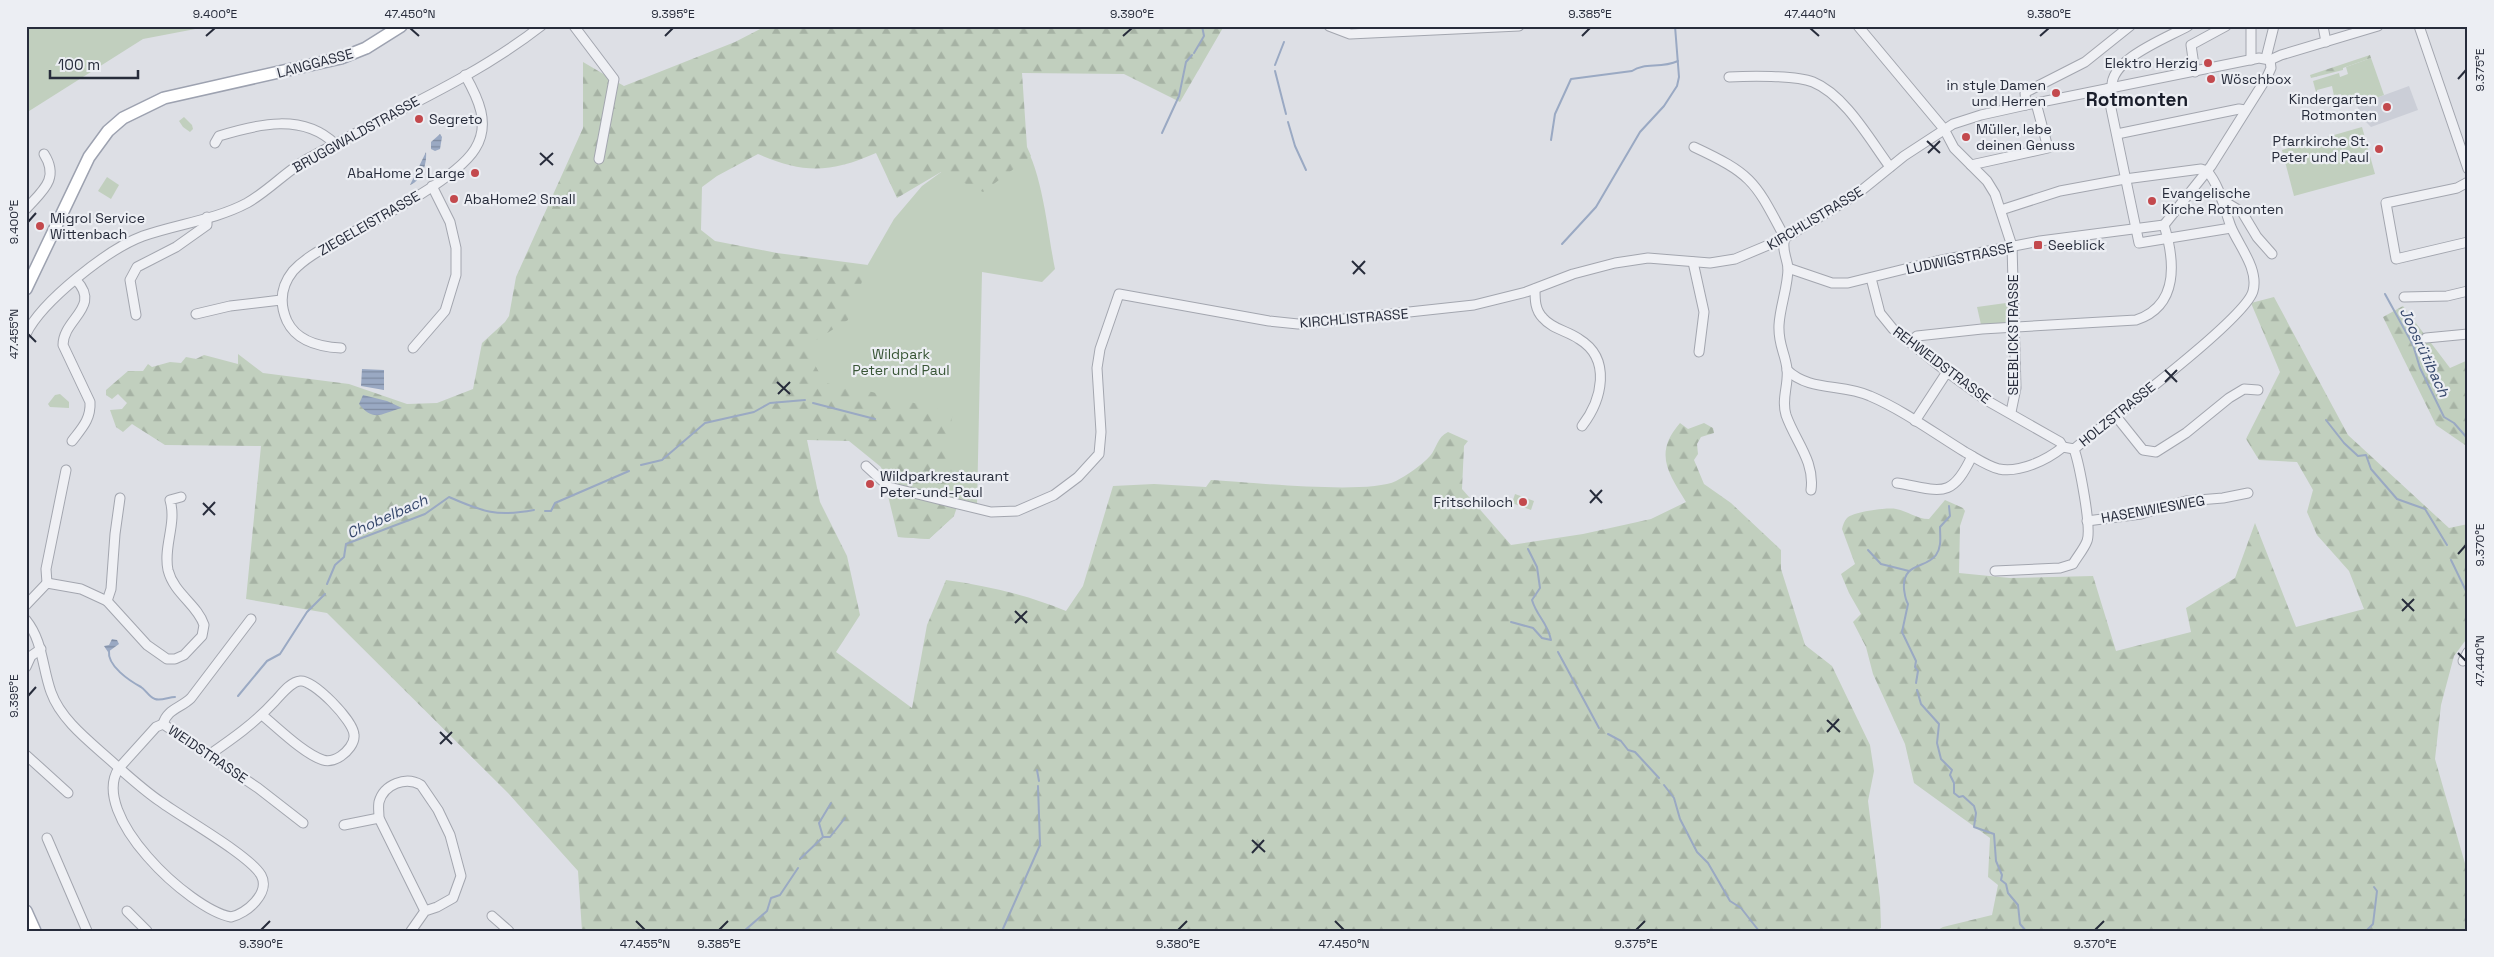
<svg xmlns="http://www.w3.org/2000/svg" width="2494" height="957" viewBox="0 0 2494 957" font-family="'Space Grotesk',sans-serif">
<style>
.built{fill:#cbced7}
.green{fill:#c1cfbe}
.forest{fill:url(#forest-firs)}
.water{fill:url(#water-rules)}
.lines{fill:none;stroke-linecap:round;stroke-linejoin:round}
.stream{stroke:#9aa9c3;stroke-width:2}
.minor-casing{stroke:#a3a6af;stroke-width:11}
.major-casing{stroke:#9da2b0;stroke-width:14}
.minor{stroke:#eff0f4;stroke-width:9}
.major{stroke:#fff;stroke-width:11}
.ticks{fill:none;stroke:#272c3b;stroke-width:2}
.poi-dot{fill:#c3494d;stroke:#eceef3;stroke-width:2}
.labels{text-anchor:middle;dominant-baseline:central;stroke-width:4.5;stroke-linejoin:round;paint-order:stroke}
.street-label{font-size:14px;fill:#272c3b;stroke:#eceef3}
.poi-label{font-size:14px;fill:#272c3b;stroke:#eceef3;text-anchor:start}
.park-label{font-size:14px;fill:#385536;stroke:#eceef3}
.water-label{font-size:15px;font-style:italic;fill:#35476b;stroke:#eceef3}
.district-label{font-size:19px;font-weight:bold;fill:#1a1e2b;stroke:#eceef3}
.neatline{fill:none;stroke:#272c3b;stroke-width:2}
.ticks-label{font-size:12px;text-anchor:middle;fill:#272c3b}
</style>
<defs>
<pattern id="forest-firs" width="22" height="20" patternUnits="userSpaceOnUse" patternTransform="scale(1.25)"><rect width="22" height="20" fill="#c1cfbe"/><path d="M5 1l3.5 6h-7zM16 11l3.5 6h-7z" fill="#a6b2a4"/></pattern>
<pattern id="water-rules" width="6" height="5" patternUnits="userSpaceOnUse" patternTransform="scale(1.25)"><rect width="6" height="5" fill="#9aa9c3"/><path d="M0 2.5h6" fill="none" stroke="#7e8aa0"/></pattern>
</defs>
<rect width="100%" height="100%" fill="#dddfe5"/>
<path class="built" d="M2409 86 2418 110 2371 127 2361 117 2357 105Z"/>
<g class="green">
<path d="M26 26H211L143 39 26 113Z"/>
<path d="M2371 58 2384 95 2357 105 2356 101 2349 103 2348 100 2343 101 2341 94 2334 96 2332 86 2317 90V96L2313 81 2339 73 2340 77 2348 74 2346 67Z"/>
<path d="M184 117 192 125 193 129 190 132 183 127 179 121Z"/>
<path d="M2362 127 2375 174 2294 196 2282 150Z"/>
<path d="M1020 139C1042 163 1048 236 1055 269L1042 282 982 272 977 505 959 501 954 516 929 539 898 537 892 476 851 440 800 364 803 333 867 266 894 219 922 186 955 162Z"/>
<path d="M107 177 119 185 111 199 98 191Z"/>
<path d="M2013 302 2014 327 1982 329 1977 307Z"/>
<path d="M60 394 69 402V408L50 407 48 404 55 395Z"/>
<path d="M1515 494 1534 501 1531 510 1512 503Z"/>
</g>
<g class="forest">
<path d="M766 26H1224L1180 102 1124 74 1022 73 1027 147 1031 156 983 192 941 172 897 198 876 153C831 173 803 174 758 154L717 176 702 187 701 230 715 241 777 253 868 265 848 320 805 347 825 383 872 392 953 413 946 449 953 477 942 491 954 516 929 539 898 537 881 467 849 441 807 440 820 502 847 556 860 615 836 652 912 708 927 625 946 580C988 586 1027 595 1066 611L1083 586 1113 486 1154 484 1206 487 1211 480C1248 482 1368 495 1396 481 1406 476 1422 465 1430 456 1437 448 1437 437 1448 432L1468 441 1464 446 1462 489 1511 545 1583 534 1651 519 1686 502C1669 473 1653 454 1680 423L1688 429 1704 423 1713 428 1714 433 1701 437 1697 444 1698 454 1694 460 1704 484 1731 503 1781 550V569L1805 645 1832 666 1870 745 1874 771 1868 801 1880 898 1881 928 1876 931H582L578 871 508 793 327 613 246 599 261 446 165 445 132 424 123 432 116 427 110 410 122 409 127 403 118 394 112 399 106 395V390L128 371H143L148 364 152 367 170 362 181 363 186 357 196 359 204 355 238 364V354L263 373 349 384 407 404 437 403 473 389 482 343 505 322 509 316 516 277 583 128V62L624 86 735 42Z"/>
<path d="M2370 55 2371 58 2343 68V70L2311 78 2310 75Z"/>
<path d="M2274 297 2348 435 2449 528 2468 524V637L2454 656 2441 705 2435 759 2468 874V931H1936L1943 927 1992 915 1998 885 1988 877 1990 838 1914 783 1905 744 1873 674 1866 647 1853 622 1861 614 1849 593 1841 574 1855 564 1842 529C1843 525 1844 521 1847 518 1853 512 1887 507 1896 509 1908 511 1916 519 1929 519L1945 500 1963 508 1965 511 1960 526 1959 573 2010 578 2093 576 2116 651 2191 632 2186 608 2235 578 2255 523 2296 627 2364 609 2349 571 2317 535 2307 512 2313 490 2297 462 2259 460 2246 439 2280 372 2251 303Z"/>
<path d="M2403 306 2450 368 2468 360V447L2436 425 2383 317Z"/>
</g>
<g class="water">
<path d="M440 134 442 137 440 149 435 151 431 149V142Z"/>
<path d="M426 152C427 164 422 180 410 185Z"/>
<path d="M362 369 384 370V390L361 386Z"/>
<path d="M363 395 387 401 402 408C382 413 374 423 359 404Z"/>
<path d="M112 639 117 640 119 644 108 652 104 646 109 645Z"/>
</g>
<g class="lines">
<g class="stream">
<path d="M1194 53 1204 36 1202 26"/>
<path d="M1275 65 1284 42"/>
<path d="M1275 71 1286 114"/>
<path d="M1288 122 1295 146 1306 170"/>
<path d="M1162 133 1179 96 1186 62 1192 55"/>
<path d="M1551 140 1555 114 1571 79 1632 71C1645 62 1660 69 1678 61"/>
<path d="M1562 244 1596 207 1640 132 1664 106 1677 86 1679 77 1675 26"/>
<path d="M2385 294 2413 345 2420 368 2444 417 2454 423 2468 439"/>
<path d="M813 403 875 419"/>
<path d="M2326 420 2344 443 2358 456 2366 455 2371 469 2397 499 2425 509 2447 545"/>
<path d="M641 465 662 460 705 423 754 412 770 403 805 400"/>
<path d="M545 511H551L555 503 629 471"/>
<path d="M1868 550 1881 564 1909 571"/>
<path d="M2451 560 2468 595"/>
<path d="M327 584 335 565 344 557 346 544 425 514 449 497C483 512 497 517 534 510"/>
<path d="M1511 622 1533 628 1542 638 1551 640C1547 621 1537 617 1532 600L1540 588 1537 567 1528 549"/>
<path d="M109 651C107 666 130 681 141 687 146 690 149 697 155 699 161 701 169 697 175 697"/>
<path d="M1558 652 1599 728"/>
<path d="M1916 683 1918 671 1915 667 1916 661 1902 632 1908 604C1905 599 1905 595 1904 589 1902 562 1926 569 1936 555 1942 547 1940 536 1940 527L1950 516 1949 506"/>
<path d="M1917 690 1921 704 1939 724 1937 743 1941 759 1952 770 1950 775 1954 783V793L1959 797 1963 796 1974 806 1976 813 1974 827 1994 834 1996 861 2002 875 2001 880 2006 884 2008 893 2018 905 2020 924 2026 931"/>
<path d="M238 696 267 661 280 654 307 612 325 594"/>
<path d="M1608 734 1621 741 1628 750 1635 752 1659 778"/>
<path d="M1037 770 1039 781"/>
<path d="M1664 785 1674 798 1680 819 1697 852 1708 863 1730 901 1741 908 1759 931"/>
<path d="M823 837 819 823 831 803"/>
<path d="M800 859 823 837H830L845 818"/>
<path d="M744 931 767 911 771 898 780 895 798 868"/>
<path d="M1002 931 1040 845 1038 786"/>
<path d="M2366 931 2373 924 2377 891 2374 887"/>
</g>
<g class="minor-casing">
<g id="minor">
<path d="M574 26 614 79 599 159"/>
<path d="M1329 26 1350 34 1519 26"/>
<path d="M1858 26 1944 129 1954 148 1987 181 1995 194 2012 246 2016 388 2011 412"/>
<path d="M2251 26V60"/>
<path d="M2323 26 2326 42"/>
<path d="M2419 26 2468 169"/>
<path d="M2266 58 2274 26"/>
<path d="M2195 72 2191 45 2226 26"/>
<path d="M1729 77C1748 76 1795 75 1813 82 1845 95 1870 140 1890 167"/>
<path d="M2112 87C2110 59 2167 38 2188 26"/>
<path d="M2107 89 2139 243 2231 228"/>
<path d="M2026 105 2025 93 2028 91 2085 62 2130 26"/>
<path d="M2117 134 2239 109 2245 110"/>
<path d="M215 143 219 136C258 124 303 113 335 144"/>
<path d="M1694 147C1754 175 1755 182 1785 238 1781 248 1787 258 1788 268 1788 287 1780 306 1779 325 1778 345 1785 352 1787 369 1789 384 1781 399 1786 415 1795 441 1815 461 1811 490"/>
<path d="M1971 165 2048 148 2036 103"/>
<path d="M2468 182 2457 188 2386 203 2396 259 2468 242"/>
<path d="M2222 200 2242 212 2257 237 2272 254"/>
<path d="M26 209C42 191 60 179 44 154"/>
<path d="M2001 210 2060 191 2125 179 2201 169 2207 171"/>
<path d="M2164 225 2211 166 2267 77 2271 68 2270 60"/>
<path d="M1693 262 1704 312 1699 352"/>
<path d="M1788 268 1832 283H1848L1937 261 2040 241 2164 225"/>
<path d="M1871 278 1880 313 1893 329 1947 372 1986 400 2060 442 2063 447"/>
<path d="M1535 289C1535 300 1535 310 1543 318 1552 329 1568 331 1579 339 1612 359 1602 400 1582 426"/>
<path d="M2404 297 2447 296 2468 291"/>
<path d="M196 314 230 306 281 300"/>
<path d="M136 315 130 280 137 267 176 247 207 225V217"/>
<path d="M26 334C42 301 108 249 143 236 177 224 215 220 247 203 270 190 288 169 311 157 388 114 472 80 541 26"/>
<path d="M2426 338 2468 334"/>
<path d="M1910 342 1917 336 1982 329 2136 320C2179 306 2175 261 2164 225"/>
<path d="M341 348C320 347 297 342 287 321 279 303 281 286 293 271 306 257 324 248 340 239 374 221 456 180 475 149 491 124 478 98 465 75"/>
<path d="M413 348 445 311 456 275V248L450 222 432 186"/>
<path d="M1787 370C1810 392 1842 383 1870 396 1903 410 1934 433 1965 452 1976 458 1987 466 1999 469 2020 473 2047 460 2063 447"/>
<path d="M2115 415 2143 450 2156 452 2186 433 2229 398 2244 389 2258 390"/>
<path d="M1915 421 1947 372"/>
<path d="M72 441C82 428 91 419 90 402L63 345C63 319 102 307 76 280"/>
<path d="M2063 447 2074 449C2104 424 2246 319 2253 291 2259 269 2239 246 2231 227 2224 208 2220 186 2207 171"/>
<path d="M866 466 889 487 991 512 1017 511 1054 495 1078 477 1099 454 1101 432 1097 368 1100 349 1119 294 1269 321 1298 324 1474 305 1526 292 1573 274 1615 263 1648 258 1710 263 1735 259 1785 238 1857 194 1904 156 1953 124 1981 115 2026 105 2259 58 2270 60 2281 55 2378 26"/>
<path d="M1897 483C1940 490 1951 501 1972 456"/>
<path d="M2087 521 2141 514 2186 501 2223 498 2248 493"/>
<path d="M1995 571 2060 568 2073 564C2077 557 2084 549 2087 541 2092 528 2079 463 2074 449"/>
<path d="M47 583 46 569 66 470"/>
<path d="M107 601 111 589 115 534 120 498"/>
<path d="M26 605 47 583 81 589 107 601 147 645 167 659H175L184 655 202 636 204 625C197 604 174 594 168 570 163 546 177 524 170 500L181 497"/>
<path d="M26 620C43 641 42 667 51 692 62 723 96 746 119 768L156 727 163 724 258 788 303 823"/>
<path d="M2463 661 2468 652"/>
<path d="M26 667 31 656 41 649"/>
<path d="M163 724C167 709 181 708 191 698L251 619"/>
<path d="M26 755 68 793"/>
<path d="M209 755C232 739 255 723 274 702 281 695 290 682 300 681 313 679 354 721 354 735 355 743 347 752 341 756 335 760 329 762 323 760 304 754 278 728 262 715"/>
<path d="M119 768C133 780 146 792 161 802 183 818 249 855 261 875 271 893 246 914 231 917 189 909 88 814 119 768Z"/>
<path d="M344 825 379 818"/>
<path d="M47 838 87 931"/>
<path d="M127 911 147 931"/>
<path d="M492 916 509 931"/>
<path d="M411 931 425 911 437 907 453 898 461 876 450 835 438 810 421 785C406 776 384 784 379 802 378 807 379 812 379 818L425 911"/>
</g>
</g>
<g class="major-casing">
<g id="major">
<path d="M26 289 89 157 108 131 123 118 164 98 341 58 366 48 401 26"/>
<path d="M26 911 35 931"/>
</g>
</g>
<use href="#minor" class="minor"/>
<use href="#major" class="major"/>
</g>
<path class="ticks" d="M410 28 419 36M1810 28 1819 36M206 36 215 28M665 36 673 28M1123 36 1132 28M1582 36 1590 28M2040 36 2049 28M2458 79 2466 70M1927 141 1940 153M540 153 553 165M1928 153 1940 141M540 165 553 153M28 222 36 213M1352 261 1365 274M1353 274 1365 261M28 334 36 342M2165 370 2177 382M777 382 790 394M2165 382 2177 370M778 394 790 382M1590 490 1602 503M203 503 215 515M1590 503 1602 490M203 515 215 502M2458 554 2466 545M2402 599 2414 611M1015 611 1027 623M2402 611 2414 599M1015 623 1027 611M2458 653 2466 661M28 696 36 687M1827 720 1840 732M440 732 452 744M1827 732 1839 719M440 744 452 732M1252 840 1265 852M1252 853 1264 840M636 921 645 930M1335 921 1344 930M261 930 270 921M719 930 728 921M1178 930 1187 921M1636 930 1645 921M2095 930 2104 921"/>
<g class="poi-dot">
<circle cx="2208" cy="63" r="5"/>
<circle cx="2211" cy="79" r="5"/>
<circle cx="2056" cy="93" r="5"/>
<circle cx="2387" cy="107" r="5"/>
<circle cx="419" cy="119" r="5"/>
<circle cx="1966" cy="137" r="5"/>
<circle cx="2379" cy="149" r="5"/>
<circle cx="475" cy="173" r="5"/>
<circle cx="454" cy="199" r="5"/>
<circle cx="2152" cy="201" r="5"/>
<circle cx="40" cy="226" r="5"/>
<rect x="2033" y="240" width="10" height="10" rx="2.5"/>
<circle cx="870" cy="484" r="5"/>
<circle cx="1523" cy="502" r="5"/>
</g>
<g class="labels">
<g class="street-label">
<text transform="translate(315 63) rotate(-15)">LANGGASSE</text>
<text transform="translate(356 134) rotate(-29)">BRUGGWALDSTRASSE</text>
<text transform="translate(1815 218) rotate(-31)">KIRCHLISTRASSE</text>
<text transform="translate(369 223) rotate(-30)">ZIEGELEISTRASSE</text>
<text transform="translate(1960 258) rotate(-12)">LUDWIGSTRASSE</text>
<text transform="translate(1354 318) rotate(-5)">KIRCHLISTRASSE</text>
<text transform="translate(2013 335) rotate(-90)">SEEBLICKSTRASSE</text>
<text transform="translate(1942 365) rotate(37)">REHWEIDSTRASSE</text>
<text transform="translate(2117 414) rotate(-39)">HOLZSTRASSE</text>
<text transform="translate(2153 509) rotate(-10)">HASENWIESWEG</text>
<text transform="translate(208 754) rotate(34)">WEIDSTRASSE</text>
</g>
<g class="poi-label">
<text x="2198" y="63" text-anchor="end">Elektro Herzig</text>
<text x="2221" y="79">Wöschbox</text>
<text x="2046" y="85" text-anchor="end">in style Damen<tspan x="2046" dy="16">und Herren</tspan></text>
<text x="2377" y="99" text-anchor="end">Kindergarten<tspan x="2377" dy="16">Rotmonten</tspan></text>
<text x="429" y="119">Segreto</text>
<text x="1976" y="129">Müller, lebe<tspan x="1976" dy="16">deinen Genuss</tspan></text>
<text x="2369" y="141" text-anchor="end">Pfarrkirche St.<tspan x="2369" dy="16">Peter und Paul</tspan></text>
<text x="465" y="173" text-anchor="end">AbaHome 2 Large</text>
<text x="2162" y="193">Evangelische<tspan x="2162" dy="16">Kirche Rotmonten</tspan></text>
<text x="464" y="199">AbaHome2 Small</text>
<text x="50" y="218">Migrol Service<tspan x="50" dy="16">Wittenbach</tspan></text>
<text x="2048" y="245">Seeblick</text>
<text x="880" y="476">Wildparkrestaurant<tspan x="880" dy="16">Peter-und-Paul</tspan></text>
<text x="1513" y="502" text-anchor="end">Fritschiloch</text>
</g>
<g class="park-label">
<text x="901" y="354">Wildpark<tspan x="901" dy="16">Peter und Paul</tspan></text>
</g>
<g class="water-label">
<text transform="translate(2425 352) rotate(65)">Joosrütibach</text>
<text transform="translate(387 516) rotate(-24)">Chobelbach</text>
</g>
<g class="district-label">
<text x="2137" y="99">Rotmonten</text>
</g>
</g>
<rect width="2494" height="957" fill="none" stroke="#eceef3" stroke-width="55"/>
<path d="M50 70v8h88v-8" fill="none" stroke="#272c3b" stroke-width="2.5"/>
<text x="58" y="70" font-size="15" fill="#272c3b" stroke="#eceef3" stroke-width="4" paint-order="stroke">100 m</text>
<rect x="28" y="28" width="2438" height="902" class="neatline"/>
<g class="ticks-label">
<text x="215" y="18">9.400°E</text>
<text x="410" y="18">47.450°N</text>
<text x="673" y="18">9.395°E</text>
<text x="1132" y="18">9.390°E</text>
<text x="1590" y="18">9.385°E</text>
<text x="1810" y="18">47.440°N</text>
<text x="2049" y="18">9.380°E</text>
<text transform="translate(2480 70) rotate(-90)" y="4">9.375°E</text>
<text transform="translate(14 222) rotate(-90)" y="4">9.400°E</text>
<text transform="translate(14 334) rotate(-90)" y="4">47.455°N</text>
<text transform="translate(2480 545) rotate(-90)" y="4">9.370°E</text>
<text transform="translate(2480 661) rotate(-90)" y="4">47.440°N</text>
<text transform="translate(14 696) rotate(-90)" y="4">9.395°E</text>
<text x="261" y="948">9.390°E</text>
<text x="645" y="948">47.455°N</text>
<text x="719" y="948">9.385°E</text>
<text x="1178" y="948">9.380°E</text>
<text x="1344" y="948">47.450°N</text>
<text x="1636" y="948">9.375°E</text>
<text x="2095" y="948">9.370°E</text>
</g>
</svg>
